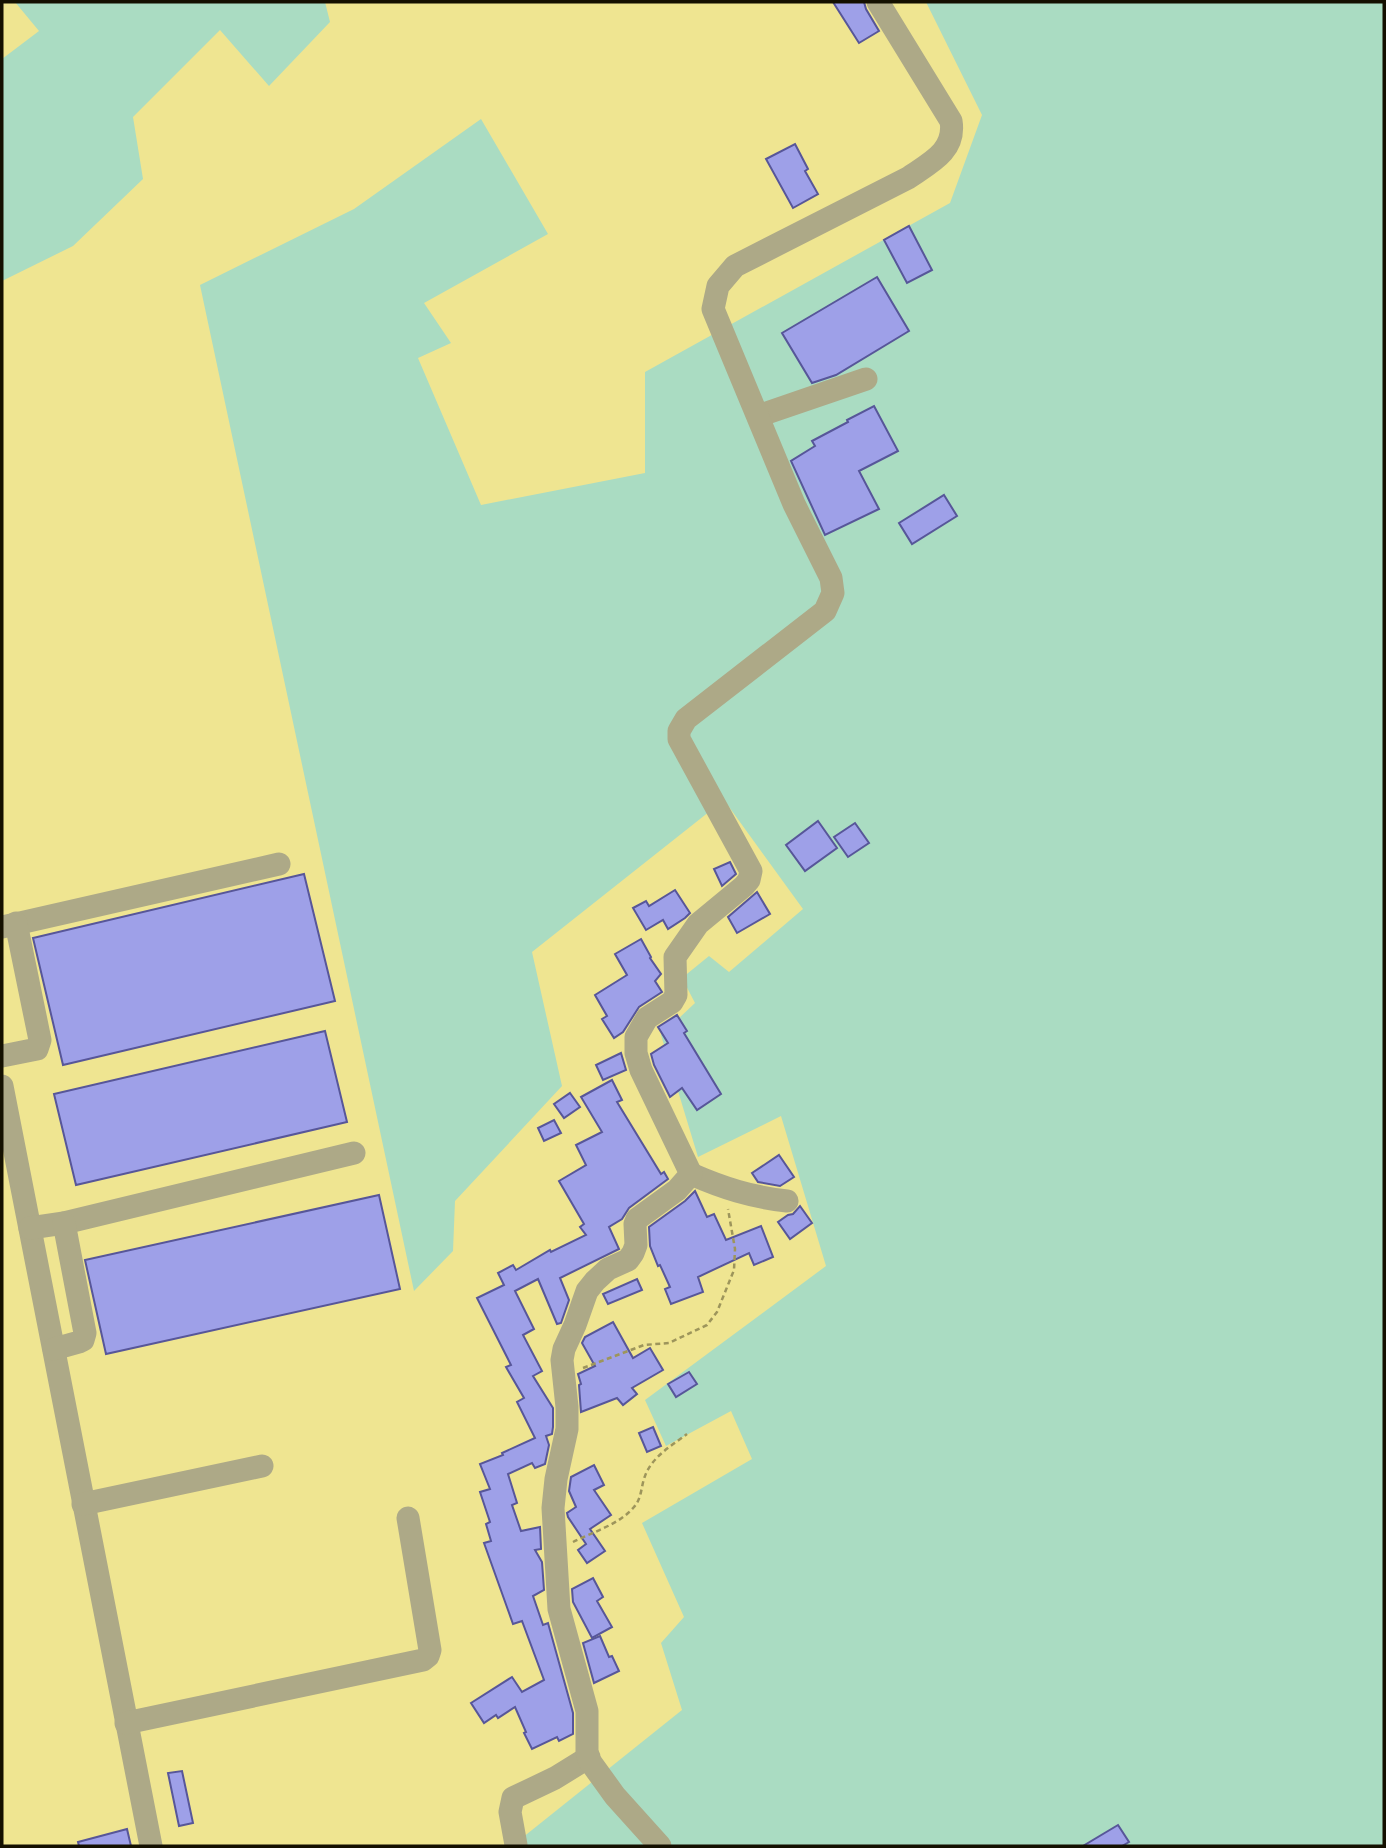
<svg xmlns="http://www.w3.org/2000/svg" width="1386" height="1848" viewBox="0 0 1386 1848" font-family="Raleway,sans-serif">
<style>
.green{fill:#aadcc2}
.building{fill:#9ea0e8;stroke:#575699;stroke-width:2}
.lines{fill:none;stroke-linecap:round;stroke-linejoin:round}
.path{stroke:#9d955b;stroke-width:2.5;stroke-dasharray:5 3.5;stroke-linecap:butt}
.minor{stroke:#ada987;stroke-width:23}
</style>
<rect width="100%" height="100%" fill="#efe591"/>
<g class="green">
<path d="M15 2H325L330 22 269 86 220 30 133 117 143 179 73 246 2 281V59L39 31Z"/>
<path d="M926 2H1384V1846H524L522 1838 682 1710 661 1643 684 1617 642 1523 752 1459 731 1411 666 1446 645 1400 826 1266 781 1116 698 1157 661 1035 695 1003 682 978 709 956 729 972 803 909 724 800 532 952 562 1086 455 1201 453 1251 414 1291 200 285 354 209 481 119 548 234 424 303 451 343 418 358 481 505 645 473V372L950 203 982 115Z"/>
</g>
<g class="building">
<path d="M833 2H864L866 9 879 31 859 43Z"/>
<path d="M795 144 808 169 805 171 818 194 793 208 766 159Z"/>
<path d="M909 226 932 270 907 283 884 240Z"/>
<path d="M877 277 909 331 836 375 812 383 782 333Z"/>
<path d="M874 406 898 451 859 471 879 509 825 535 791 461 815 446 812 441 848 422 847 420Z"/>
<path d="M944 495 957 516 912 544 899 523Z"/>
<path d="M818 821 837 848 805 871 786 845Z"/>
<path d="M855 823 869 843 848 857 834 837Z"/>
<path d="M730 862 736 874 722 886 714 869Z"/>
<path d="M304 874 335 1001 63 1065 33 938Z"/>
<path d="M675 890 690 913 685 918 668 929 663 920 646 930 633 908 646 901 649 906Z"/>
<path d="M757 892 770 914 737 933 728 917Z"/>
<path d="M641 939 651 957 650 958 661 974 655 981 662 992 639 1007 623 1032 614 1038 602 1019 607 1016 595 995 627 975 615 954Z"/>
<path d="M677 1015 687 1031 684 1033 721 1094 697 1110 682 1088 670 1097 654 1065 651 1054 668 1043 658 1027Z"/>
<path d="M325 1031 347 1122 76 1185 54 1094Z"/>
<path d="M621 1053 626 1070 603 1080 596 1065Z"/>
<path d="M612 1080 622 1100 617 1102 661 1174 664 1172 668 1179 629 1208 622 1219 609 1227 619 1249 560 1278 569 1300 561 1323 557 1324 538 1279 515 1291 534 1329 523 1335 542 1371 533 1376 553 1408V1427L552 1434 546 1436 549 1445 545 1464 535 1468 532 1463 508 1474 517 1503 512 1505 521 1531 540 1527 541 1549 535 1550 542 1562 544 1590 533 1596 543 1625 548 1623 573 1713V1734L559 1741 557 1737 532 1749 524 1733 526 1732 515 1707 498 1718 496 1715 484 1723 471 1703 512 1677 522 1692 544 1680 522 1621 513 1624 484 1543 491 1541 486 1524 490 1522 480 1492 490 1489 480 1464 503 1455 502 1453 535 1438 517 1402 524 1398 506 1367 511 1365 477 1298 504 1285 498 1273 513 1265 516 1270 550 1250 551 1252 586 1235 580 1227 584 1224 559 1181 586 1165 576 1145 602 1132 581 1097Z"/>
<path d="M570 1093 580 1107 564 1118 554 1104Z"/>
<path d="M554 1120 561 1133 544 1141 538 1128Z"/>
<path d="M779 1155 794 1177 780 1186 758 1182 752 1173Z"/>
<path d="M695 1191 707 1217 714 1214 726 1240 761 1226 773 1257 754 1265 749 1253 698 1277 703 1292 671 1304 665 1289 670 1287 660 1265 658 1266 650 1246 649 1227 685 1201Z"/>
<path d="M379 1195 400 1289 106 1354 85 1260Z"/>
<path d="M800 1206 812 1223 790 1239 778 1222 788 1215 793 1214Z"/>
<path d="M637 1279 642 1290 608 1304 603 1294Z"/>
<path d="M613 1322 633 1358 650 1348 663 1370 632 1388 637 1394 623 1405 617 1398 581 1412 579 1385 581 1384 578 1374 595 1366 582 1343 585 1337Z"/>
<path d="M689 1372 697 1384 676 1397 668 1384Z"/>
<path d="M653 1427 661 1446 647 1452 639 1433Z"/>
<path d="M594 1465 604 1485 594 1490 611 1515 590 1529 605 1551 587 1563 578 1550 586 1544 568 1517 567 1513 576 1507 569 1491 571 1477Z"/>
<path d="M593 1578 603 1597 597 1601 612 1627 592 1638 573 1602 572 1589Z"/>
<path d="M600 1636 609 1657 612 1656 619 1671 594 1683 583 1643Z"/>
<path d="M182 1771 193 1823 179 1826 168 1773Z"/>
<path d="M1118 1825 1129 1842 1122 1846H1083Z"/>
<path d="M127 1829 131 1846H79L78 1842Z"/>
</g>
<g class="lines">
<g class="path">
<path d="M583 1368 644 1345 669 1343 707 1325 717 1312 734 1270 735 1249 728 1209"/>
<path d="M573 1542C593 1532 620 1524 634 1507 642 1498 641 1486 645 1476 652 1457 671 1446 687 1434"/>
</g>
<g class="minor">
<path d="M758 416 866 379"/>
<path d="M2 927 279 864"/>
<path d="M2 1056 37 1049 40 1040 16 923"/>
<path d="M2 1086 151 1846"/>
<path d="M691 1174C723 1188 751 1197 787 1201"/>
<path d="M30 1228 64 1223 354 1153"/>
<path d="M54 1349 79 1342 83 1340 85 1333 64 1223"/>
<path d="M83 1504 262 1466"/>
<path d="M126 1723 423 1660 428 1656 430 1650 408 1518"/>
<path d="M516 1845 510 1812 513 1798 555 1778 589 1757"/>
<path d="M660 1846 615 1796 589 1760 587 1752V1711L559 1609 553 1508 556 1479 567 1429V1407L562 1360 564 1349 575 1325 587 1291 595 1281 608 1269 628 1260 633 1253 636 1245 635 1224 637 1219 677 1190 691 1174 641 1070 636 1053V1037L647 1018 672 1002 676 995 675 957 698 924 744 886 749 880 751 871 679 739V731L686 719 825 611 833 593 831 578 794 504 713 309 718 286 735 266 908 178C930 163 956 151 951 121L878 2"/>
</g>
</g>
<rect width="1386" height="1848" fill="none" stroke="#141000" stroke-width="7"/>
</svg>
